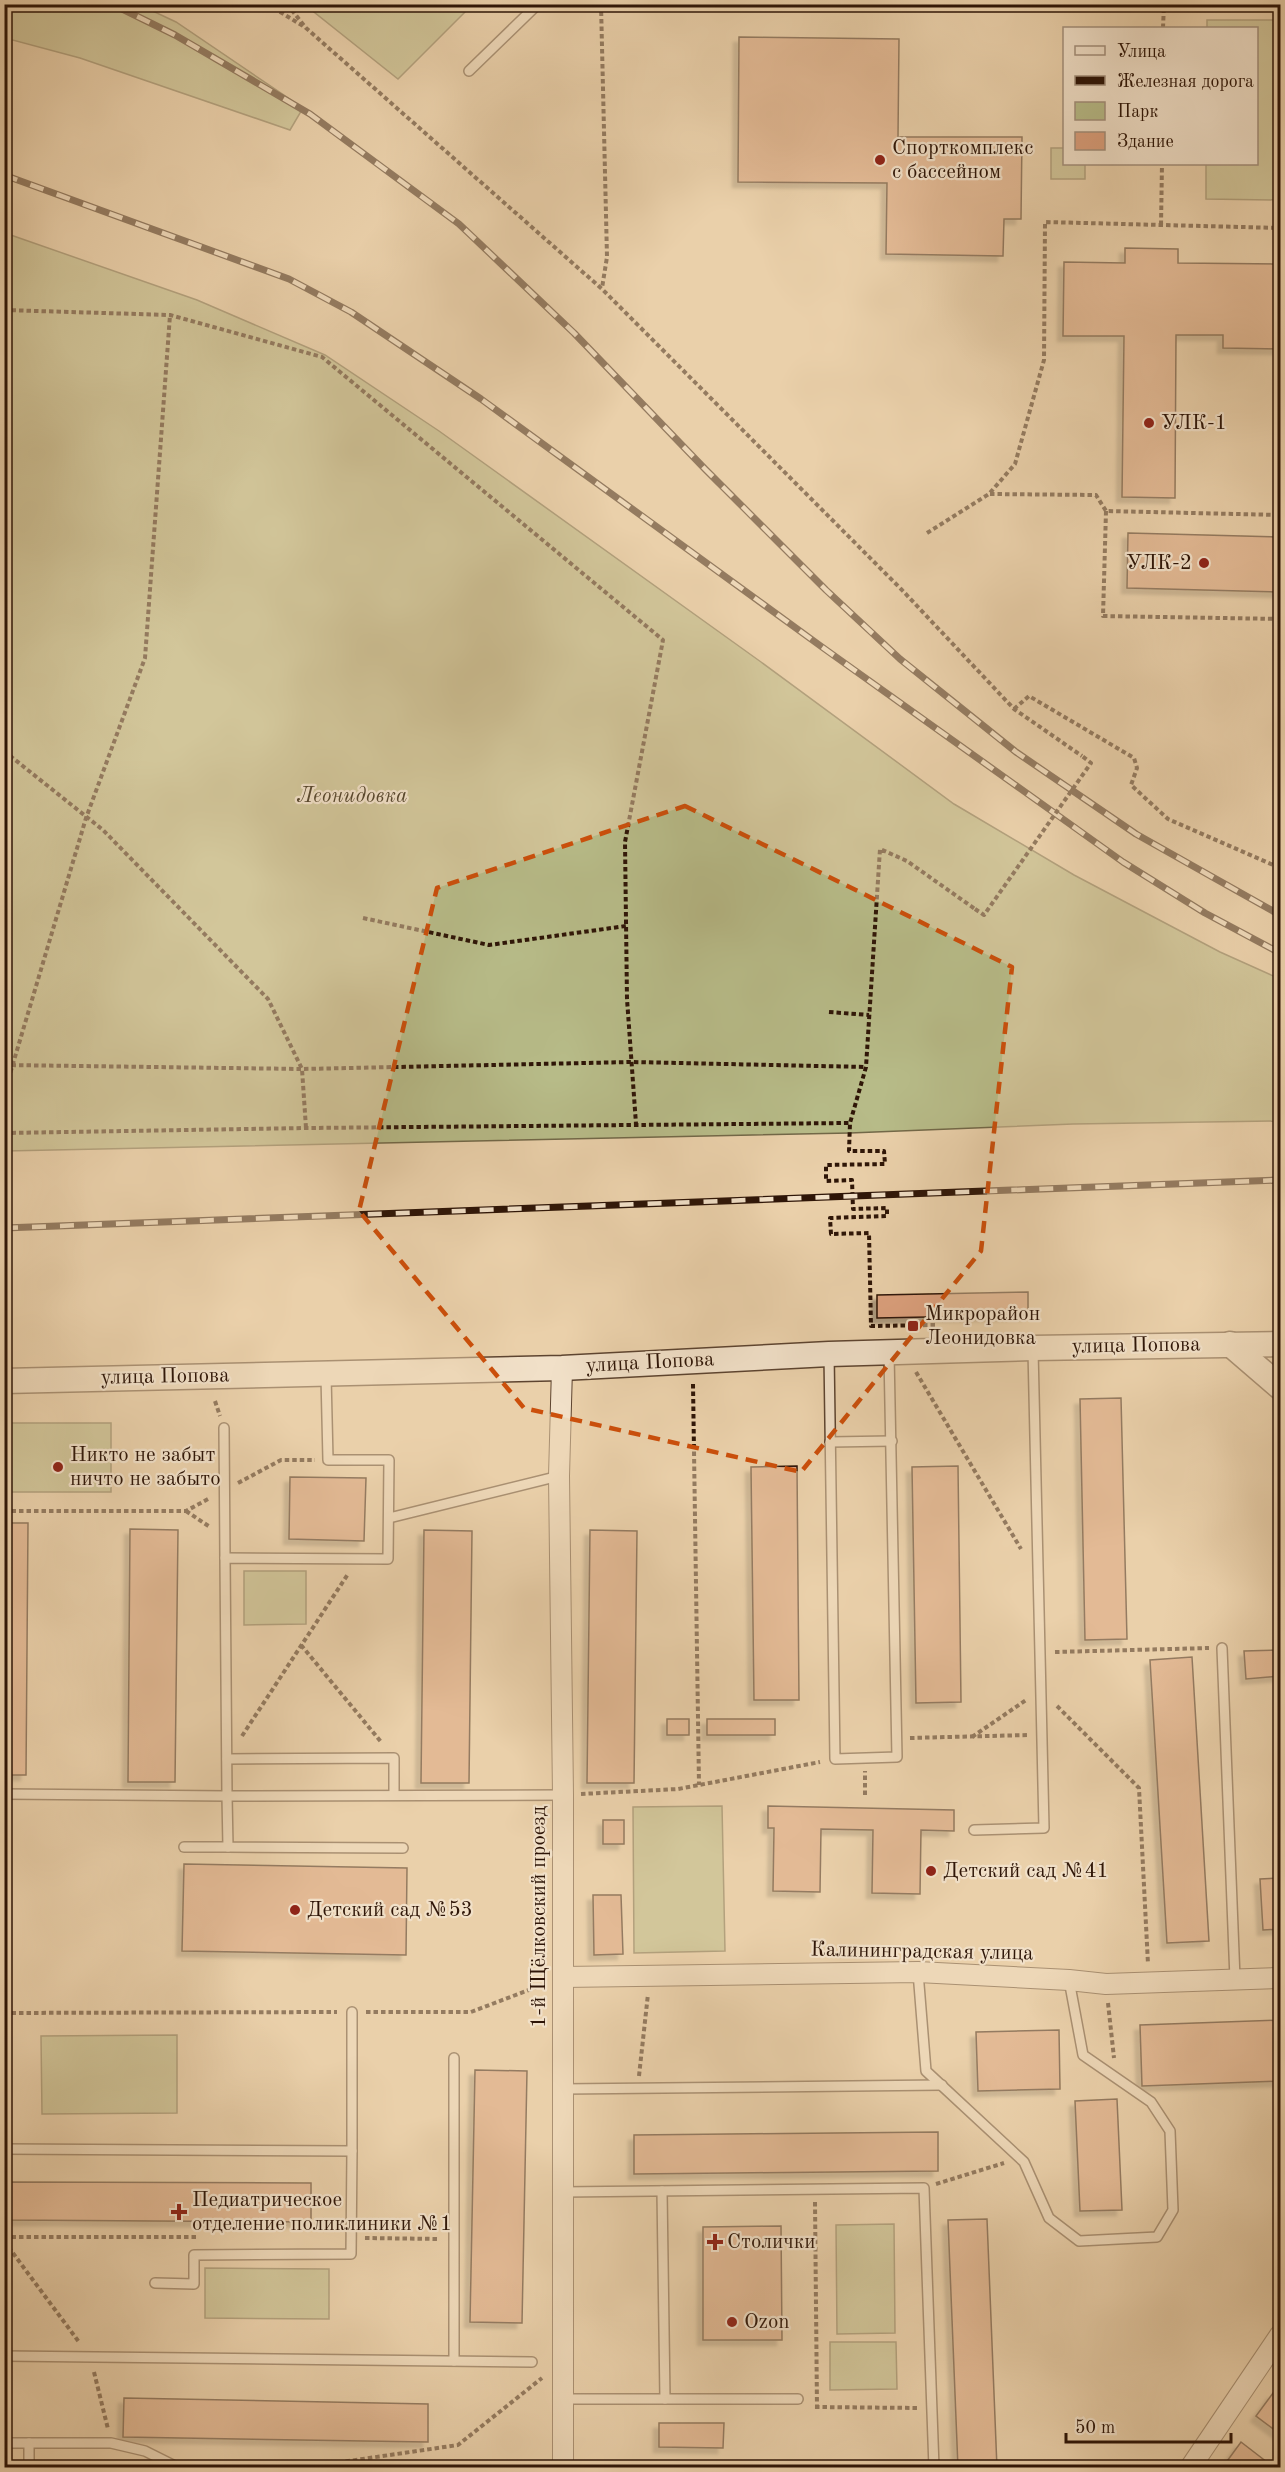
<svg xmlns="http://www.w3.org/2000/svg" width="1285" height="2472" viewBox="0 0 1285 2472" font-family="'Old Standard TT',serif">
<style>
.green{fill:#b7bb88;stroke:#726848;stroke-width:1.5}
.building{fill:#dca07d;stroke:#2e1507;stroke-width:1.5;filter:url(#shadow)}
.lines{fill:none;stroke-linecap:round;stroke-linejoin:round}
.service-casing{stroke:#5d4430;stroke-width:12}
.minor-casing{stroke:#5d4430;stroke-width:22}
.tertiary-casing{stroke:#5d4430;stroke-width:27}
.path{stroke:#2e1507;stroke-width:4;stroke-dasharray:4.5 3;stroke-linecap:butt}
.service{stroke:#f1e0c8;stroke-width:9}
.minor{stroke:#f1e0c8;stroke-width:20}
.tertiary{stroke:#f1e0c8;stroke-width:24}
.rail-casing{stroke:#2e1507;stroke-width:7}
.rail{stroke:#f1e0c8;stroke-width:4.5;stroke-dasharray:14;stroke-linecap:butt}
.path-bridge{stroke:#2e1507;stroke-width:4;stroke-dasharray:4.5 3;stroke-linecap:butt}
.marked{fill:none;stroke:#cc4f0b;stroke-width:4.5;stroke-dasharray:12 8;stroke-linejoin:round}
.poi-dot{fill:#8f2418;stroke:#f1e0c8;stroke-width:2}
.labels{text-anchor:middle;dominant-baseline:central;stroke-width:4.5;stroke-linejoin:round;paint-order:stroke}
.poi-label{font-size:21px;fill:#2e1507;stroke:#f1e0c8;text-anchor:start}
.park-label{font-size:21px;font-style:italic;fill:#57472e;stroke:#f1e0c8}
.street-label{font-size:21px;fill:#2e1507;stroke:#f1e0c8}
</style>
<defs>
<filter id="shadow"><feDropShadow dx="-5.5" dy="5.5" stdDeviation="1.5" flood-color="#0004"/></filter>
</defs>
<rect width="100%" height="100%" fill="#ead0aa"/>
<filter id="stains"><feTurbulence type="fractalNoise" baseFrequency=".00333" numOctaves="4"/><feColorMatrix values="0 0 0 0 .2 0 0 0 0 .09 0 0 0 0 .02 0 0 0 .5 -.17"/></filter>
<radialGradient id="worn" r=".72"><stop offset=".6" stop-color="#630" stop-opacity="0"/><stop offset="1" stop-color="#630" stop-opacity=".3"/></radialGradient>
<g class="green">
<path d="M4 5H140L176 22 303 108 290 130 80 58 5 38Z"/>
<path d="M300 5H472L398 79 310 9Z"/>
<path d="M1207 20H1280V200L1206 199V164H1256V28H1207Z"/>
<path d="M1051 148H1064V164H1085V179H1051Z"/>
<path d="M5 233 197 300 325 355 439 431 761 662 954 804 1074 875 1220 952 1280 979V1121L1073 1124 850 1133 5 1151Z"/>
<rect x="5" y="1423" width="106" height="69"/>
<path d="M244 1571H306V1624L244 1625Z"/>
<path d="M722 1806 725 1951 634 1953 633 1807Z"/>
<path d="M177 2035V2113L42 2114 41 2036Z"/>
<path d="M894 2224 895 2333 837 2334 836 2225Z"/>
<path d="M205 2268 329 2269V2319L205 2318Z"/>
<path d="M830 2342H896L897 2389 830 2390Z"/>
</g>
<g class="building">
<path d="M739 37 899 39 898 137H1022L1021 219H1004L1003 256 886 254 887 183 738 182Z"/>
<path d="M1125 248 1178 249V263L1280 264V349L1223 348V335H1176L1175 498 1122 497 1124 336H1063L1064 262 1125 263Z"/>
<path d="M1128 533 1280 537V592L1127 588Z"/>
<path d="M1028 1292V1315L877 1318V1295Z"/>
<path d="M1121 1398 1127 1639 1085 1640 1080 1399Z"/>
<path d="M797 1466 799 1700H754L751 1467Z"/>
<path d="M958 1466 961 1702 916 1703 912 1467Z"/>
<path d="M290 1477 366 1478 364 1541 289 1539Z"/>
<path d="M4 1523H28L26 1775H4Z"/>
<path d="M130 1529 178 1530 175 1782H128Z"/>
<path d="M424 1530 472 1531 469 1783H421Z"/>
<path d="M590 1530 637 1531 634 1783H587Z"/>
<path d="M1280 1650V1676L1246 1679 1244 1651Z"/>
<path d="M1192 1657 1209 1941 1167 1943 1150 1660Z"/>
<rect x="667" y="1719" width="22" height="16"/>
<rect x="707" y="1719" width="68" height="16"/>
<path d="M768 1806 954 1810V1831L921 1830 920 1894 872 1893 873 1830 821 1829 820 1892 773 1891 774 1828H768Z"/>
<rect x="603" y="1820" width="21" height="24"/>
<path d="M184 1864 407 1868 406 1955 182 1951Z"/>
<path d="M1280 1878V1929L1263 1930 1260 1879Z"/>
<path d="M593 1895H621L623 1954 594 1955Z"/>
<path d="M1280 2020V2081L1142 2086 1140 2025Z"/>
<path d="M1059 2030 1060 2089 978 2091 976 2032Z"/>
<path d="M475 2070 527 2071 522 2323 470 2322Z"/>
<path d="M1117 2099 1122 2210 1080 2211 1075 2101Z"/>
<path d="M938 2132V2171L634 2174V2135Z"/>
<path d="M7 2182 311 2183V2222L7 2220Z"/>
<path d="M987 2219 997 2468H958L948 2220Z"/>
<path d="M781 2226 782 2340H703V2227Z"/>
<path d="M1273 2393 1280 2398V2434L1256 2416Z"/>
<path d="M124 2398 428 2404V2442L123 2437Z"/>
<path d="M659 2423H724L723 2448 659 2447Z"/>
<path d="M1241 2442 1272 2466 1271 2468H1222Z"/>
</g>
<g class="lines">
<g class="service-casing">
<g id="service">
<path d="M469 71 538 4"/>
<path d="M829 1354 835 1759 897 1757 889 1354"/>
<path d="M326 1376 328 1460H389L388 1559 225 1558 227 1796 563 1795"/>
<path d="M224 1428 225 1558"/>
<path d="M830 1442 892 1441"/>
<path d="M389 1518 559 1476"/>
<path d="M1222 1648 1235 1979"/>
<path d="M227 1759 394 1758V1795"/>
<path d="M4 1794 227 1796 228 1847 403 1848"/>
<path d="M974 1830 1044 1828 1033 1350"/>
<path d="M184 1847H228"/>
<path d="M918 1972 926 2071 1024 2162 1049 2218 1079 2241 1157 2237 1173 2210 1170 2131 1151 2102 1083 2055 1069 1980"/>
<path d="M454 2058V2361"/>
<path d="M563 2089 942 2085"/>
<path d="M4 2149 352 2151V2012"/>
<path d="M662 2191 665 2399"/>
<path d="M563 2192 924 2188 934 2468"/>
<path d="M155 2283 194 2284V2255L351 2254 352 2151"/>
<path d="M4 2356 532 2362"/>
<path d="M563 2399H798"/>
<path d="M4 2443H111L145 2451 179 2468"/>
<path d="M29 2443V2468"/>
</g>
</g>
<g class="minor-casing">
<g id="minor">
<path d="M562 1368 559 1476 563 1795V2468"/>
<path d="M563 1977 918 1972 1069 1980 1106 1984 1280 1978"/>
<path d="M1190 2468 1280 2335"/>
</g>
</g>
<g class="tertiary-casing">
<g id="tertiary">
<path d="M1230 1344 1280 1387"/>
<path d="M4 1381 562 1368 829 1354 1033 1348 1280 1344"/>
</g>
</g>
<g class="path">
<path d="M267 4 303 26"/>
<path d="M287 4 306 28 602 289 902 590 1014 709 1082 756"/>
<path d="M601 4 607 257 602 288"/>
<path d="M1163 28 1164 4"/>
<path d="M1161 225 1162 164"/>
<path d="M4 310 170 315 322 357 663 640 625 842 627 999 636 1124"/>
<path d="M990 494 1096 495 1106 511 1280 515"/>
<path d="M1106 511 1103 616 1280 619"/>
<path d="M927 533 989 494 1015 464 1044 360 1045 222 1280 228"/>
<path d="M1014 709 1029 696 1134 758 1137 768 1131 785 1168 819 1280 868"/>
<path d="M4 751 103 830 268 999 302 1069 306 1128"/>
<path d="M363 918 489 945 626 926"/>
<path d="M829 1012 869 1015"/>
<path d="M4 1065 302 1069 632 1062 866 1067"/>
<path d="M4 1094 86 818 145 658 170 315"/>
<path d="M4 1133 306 1128 850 1123"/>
<path d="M935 1325 871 1326 869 1233 831 1234 830 1218 887 1216V1208L853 1209 852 1180 826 1181V1165L885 1164 884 1151H849L850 1123 866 1067 880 849 907 861 975 909"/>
<path d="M916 1372 1021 1549"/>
<path d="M693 1384 699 1785"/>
<path d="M215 1401 220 1416"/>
<path d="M238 1483 281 1460H315"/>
<path d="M4 1511H186L210 1498"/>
<path d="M186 1511 210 1527"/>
<path d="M301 1645 382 1743"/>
<path d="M1055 1652 1209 1648"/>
<path d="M1057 1706 1139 1788 1148 1964"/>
<path d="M242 1736 348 1574"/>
<path d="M972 1737 1026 1700"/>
<path d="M910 1738 1028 1735"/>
<path d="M581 1794 678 1789 820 1762"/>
<path d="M865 1795V1771"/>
<path d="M1108 2003 1114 2058"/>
<path d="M366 2012H471L542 1985"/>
<path d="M4 2013 337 2012"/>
<path d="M639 2076 648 1994"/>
<path d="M936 2184 1004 2163"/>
<path d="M815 2202 817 2408"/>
<path d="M4 2237H196"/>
<path d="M365 2238 439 2239"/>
<path d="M4 2241 79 2342"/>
<path d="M94 2372 108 2429"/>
<path d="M815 2407 918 2408"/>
<path d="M301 2468 458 2445 542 2378"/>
</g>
<use href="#service" class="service"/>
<use href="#minor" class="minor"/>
<use href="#tertiary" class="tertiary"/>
<g class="rail-casing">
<g id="rail">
<path d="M112 4 175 35 310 114 459 224 574 333 705 469 826 590 900 659 1016 752 1136 834 1280 915"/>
<path d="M4 175 289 279 351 312 481 399 822 647 1123 862 1205 913 1280 953"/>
<path d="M4 1228 1280 1180"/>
</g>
</g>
<use href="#rail" class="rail"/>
<path class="path-bridge" d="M975 909 984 915 1091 763 1082 756"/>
</g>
<path d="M0 0H1285V2472H0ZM685 806 1012 967 981 1251 801 1472 524 1408 359 1211 437 888Z" fill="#ead0aa" fill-opacity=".55" fill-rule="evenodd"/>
<path class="marked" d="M685 806 1012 967 981 1251 801 1472 524 1408 359 1211 437 888Z"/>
<g class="poi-dot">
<circle cx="880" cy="160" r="6"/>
<circle cx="1149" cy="423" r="6"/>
<circle cx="1204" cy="563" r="6"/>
<rect x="907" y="1320" width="12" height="12" rx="3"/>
<circle cx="58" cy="1467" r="6"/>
<circle cx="931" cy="1871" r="6"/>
<circle cx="295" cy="1910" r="6"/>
<path d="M176 2203h6v6h6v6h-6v6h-6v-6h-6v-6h6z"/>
<path d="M712 2233h6v6h6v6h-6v6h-6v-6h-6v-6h6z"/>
<circle cx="732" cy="2322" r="6"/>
</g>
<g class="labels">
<g class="poi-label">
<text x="892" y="148">Спорткомплекс<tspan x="892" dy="24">с бассейном</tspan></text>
<text x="1161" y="423">УЛК-1</text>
<text x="1192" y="563" text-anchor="end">УЛК-2</text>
<text x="925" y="1314">Микрорайон<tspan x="925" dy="24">Леонидовка</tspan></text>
<text x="70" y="1455">Никто не забыт<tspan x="70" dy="24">ничто не забыто</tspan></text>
<text x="943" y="1871">Детский сад №41</text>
<text x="307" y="1910">Детский сад №53</text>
<text x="192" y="2200">Педиатрическое<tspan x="192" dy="24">отделение поликлиники №1</tspan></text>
<text x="727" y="2242">Столички</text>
<text x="744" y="2322">Ozon</text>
</g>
<g class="park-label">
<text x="352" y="796">Леонидовка</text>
</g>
<g class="street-label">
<text transform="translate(1136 1346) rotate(-1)">улица Попова</text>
<text transform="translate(650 1363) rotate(-3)">улица Попова</text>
<text transform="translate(165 1377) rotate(-1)">улица Попова</text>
<text transform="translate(539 1917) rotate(-90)">1-й Щёлковский проезд</text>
<text transform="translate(922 1952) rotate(1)">Калининградская улица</text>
</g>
</g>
<rect width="1285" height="2472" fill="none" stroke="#ead0aa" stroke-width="24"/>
<rect x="6" y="6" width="1273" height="2460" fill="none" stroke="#2e1507" stroke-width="3"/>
<rect x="12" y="12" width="1261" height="2448" fill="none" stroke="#2e1507" stroke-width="1.5"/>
<rect x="1063" y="27" width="195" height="138" fill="#f1e0c8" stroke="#a38f7b" stroke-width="1.5"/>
<rect x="1075" y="46" width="30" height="9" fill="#f1e0c8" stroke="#a38f7b" stroke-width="1.5"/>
<text x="1117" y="57" font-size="18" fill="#2e1507">Улица</text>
<rect x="1075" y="76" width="30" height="9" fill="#2e1507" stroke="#a38f7b" stroke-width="1.5"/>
<text x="1117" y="87" font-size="18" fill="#2e1507">Железная дорога</text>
<rect x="1075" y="102" width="30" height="18" fill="#b7bb88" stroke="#a38f7b" stroke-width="1.5"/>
<text x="1117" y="117" font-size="18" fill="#2e1507">Парк</text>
<rect x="1075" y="132" width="30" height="18" fill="#dca07d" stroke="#a38f7b" stroke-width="1.5"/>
<text x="1117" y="147" font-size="18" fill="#2e1507">Здание</text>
<path d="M1066 2433v9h165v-9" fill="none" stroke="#2e1507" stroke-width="3"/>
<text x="1075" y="2433" font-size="18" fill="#2e1507" stroke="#f1e0c8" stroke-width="4.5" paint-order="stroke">50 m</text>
<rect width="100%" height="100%" filter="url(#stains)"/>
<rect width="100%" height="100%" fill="url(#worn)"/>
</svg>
